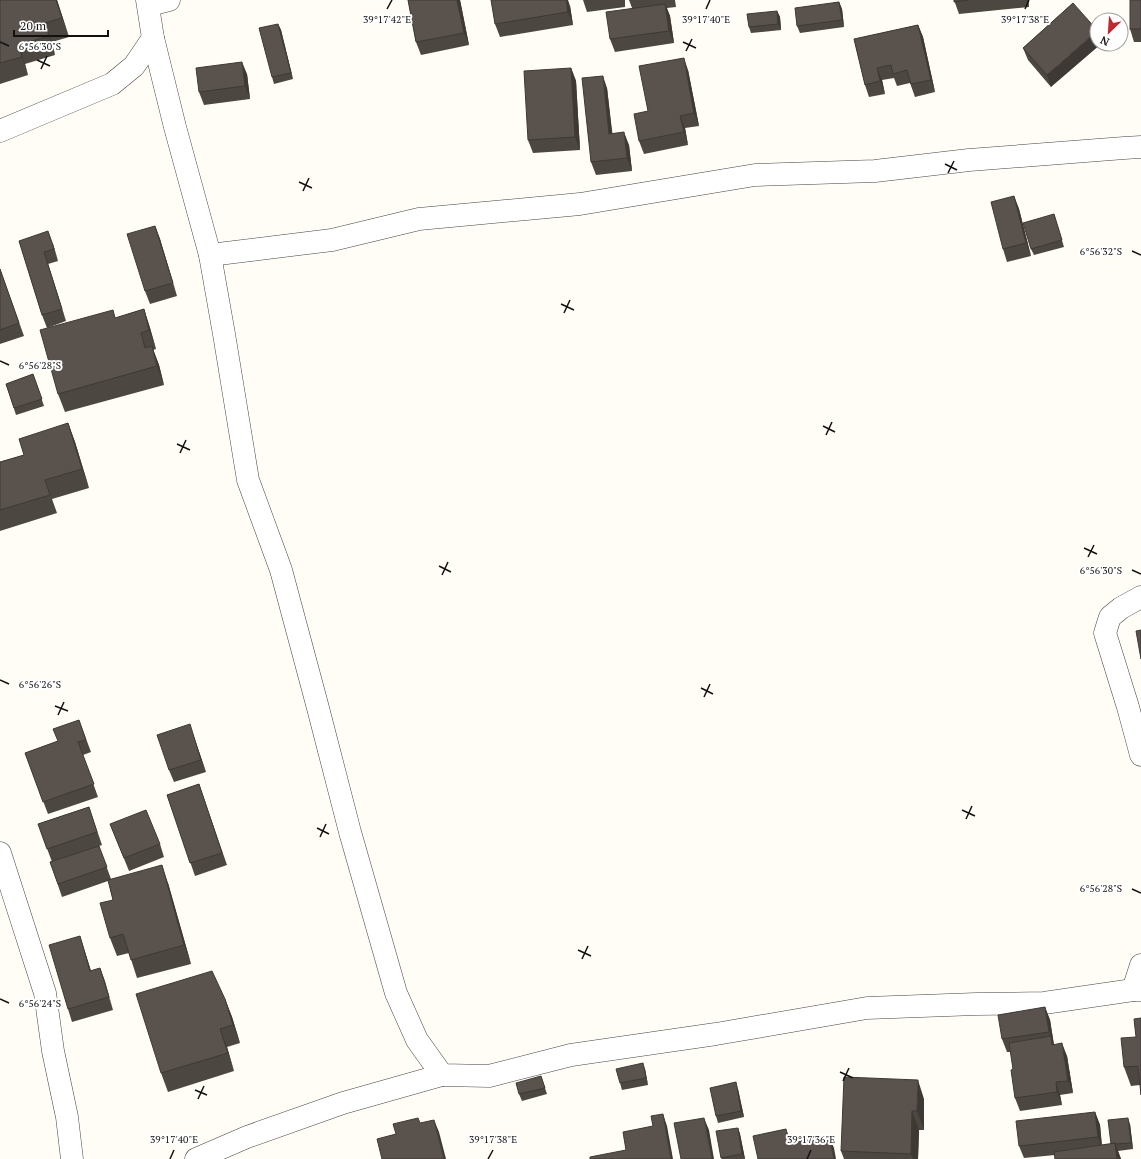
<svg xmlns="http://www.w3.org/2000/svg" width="1141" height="1159" viewBox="0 0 1141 1159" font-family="'PT Serif',serif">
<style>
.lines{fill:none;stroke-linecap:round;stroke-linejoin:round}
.minor-casing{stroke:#444;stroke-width:23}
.minor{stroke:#fff;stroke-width:22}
.wall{fill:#4d4742}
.shaded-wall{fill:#3f3936}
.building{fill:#5a524d;stroke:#3f3936}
.ticks{fill:none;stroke:#111;stroke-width:1.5}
.ticks-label{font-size:10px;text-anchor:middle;fill:#111;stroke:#fff;stroke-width:4;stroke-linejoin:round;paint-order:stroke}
</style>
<rect width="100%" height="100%" fill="#fffdf5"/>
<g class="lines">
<g class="minor-casing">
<g id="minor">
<path d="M147 0 153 38 175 127 210 255 224 334 248 480 281 570 318 708 350 832 396 993 417 1040 442 1075 489 1076 571 1055 716 1034 867 1008 976 1004 1044 1003 1133 990H1141"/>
<path d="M149 5 169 0"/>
<path d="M0 131 112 84 134 66 153 38"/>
<path d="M210 255 332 240 419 219 580 204 755 175 875 171 969 160 1124 148 1141 147"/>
<path d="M1141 597 1121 608 1110 617 1105 633 1128 707 1141 755"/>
<path d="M0 853 45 993 53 1051 67 1117 72 1159"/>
<path d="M1133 990 1141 965"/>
<path d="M196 1159 247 1137 343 1103 442 1075"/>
</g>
</g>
<use href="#minor" class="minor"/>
</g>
<g class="wall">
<path d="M0 0H57L69 37 52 42 55 55 25 64 28 75 0 84Z"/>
<path d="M408 0H460L469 45 421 55 416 42Z"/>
<path d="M583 0H625V7L587 12Z"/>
<path d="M629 0H675L676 7 667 8 670 16 674 43 615 52 610 39 632 8Z"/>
<path d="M954 0H1028L1029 7 959 14Z"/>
<path d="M1141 0V42H1134L1130 29Z"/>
<path d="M839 2 842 9 844 27 800 33 797 26Z"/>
<path d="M1073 3 1051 87 1028 60 1023 48Z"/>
<path d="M570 6 573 25 500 37 495 24Z"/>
<path d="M777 11 780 17 781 30 751 33 749 27Z"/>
<path d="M278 24 281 30 293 79 274 84 272 77Z"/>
<path d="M918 25 923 37 935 92 915 97 910 83 897 86 894 78 882 80 885 94 869 97 865 85 854 39Z"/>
<path d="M571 68 576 81 580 150 533 153 528 140Z"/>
<path d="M688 70 699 126 685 128 688 145 644 154 639 141 648 111Z"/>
<path d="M247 74 250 99 204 105 199 92Z"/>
<path d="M607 88 612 134 629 145 632 171 596 175 591 162Z"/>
<path d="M1014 196 1019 209 1031 256 1007 262 1003 249Z"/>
<path d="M1054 214 1064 247 1034 255 1031 249Z"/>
<path d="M155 226 160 239 177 296 150 304 145 291Z"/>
<path d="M19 241 53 244 58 261 48 264 66 321 47 328 42 315Z"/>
<path d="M0 269 24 336 0 344Z"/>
<path d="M144 309 150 328 156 349 153 350 159 365 164 385 65 412 58 394 113 310 115 318Z"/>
<path d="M33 374 44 406 16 415 6 384Z"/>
<path d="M68 423 75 442 89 488 52 499 57 513 0 531V462L24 455Z"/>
<path d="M79 720 91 752 83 755 98 797 48 814 25 753 58 741Z"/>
<path d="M194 737 206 772 174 782 169 770Z"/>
<path d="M199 784 227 865 195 876 167 795Z"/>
<path d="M89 807 102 845 99 846 111 879 168 883 191 964 137 978 129 953 117 956 110 938 113 900 108 881 62 897 50 862H52L38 824Z"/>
<path d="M110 824 160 844 164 857 129 871Z"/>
<path d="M80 936 91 971 100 968 113 1010 72 1022 68 1009Z"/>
<path d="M225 999 232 1017 240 1043 227 1047 234 1071 168 1092 161 1073Z"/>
<path d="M1045 1007 1050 1020 1054 1045 1067 1056 1073 1093 1060 1095 1062 1105 1020 1111 1015 1098 1013 1069 1011 1052H1007L1002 1039Z"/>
<path d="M1136 1037 1140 1085 1131 1086 1124 1067Z"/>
<path d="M645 1069 648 1085 622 1090 620 1083Z"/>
<path d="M541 1076 547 1094 522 1101 519 1094Z"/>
<path d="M738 1089 744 1117 718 1123 716 1116Z"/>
<path d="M924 1099V1130H919L918 1159H844L841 1151Z"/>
<path d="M1095 1112 1100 1125 1102 1145 1111 1144 1130 1124 1133 1149 1118 1151 1121 1159H1055V1155L1024 1158 1019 1146Z"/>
<path d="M738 1128 740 1134 745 1159H722L721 1158Z"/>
</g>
<g class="shaded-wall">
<path d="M56 0H57L69 37 62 18Z"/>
<path d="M457 0H460L469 45 464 33Z"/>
<path d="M566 0H568L570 6 573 25 568 12Z"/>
<path d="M1026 0H1028L1029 7Z"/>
<path d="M839 2 842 9 844 27 842 20Z"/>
<path d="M665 4 670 16 674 43 669 31Z"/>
<path d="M777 11 780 17 781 30 778 24Z"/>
<path d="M45 23 52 42 55 55 49 36Z"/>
<path d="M278 24 281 30 293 79 291 73Z"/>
<path d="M918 25 923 37 935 92 931 80Z"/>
<path d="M1097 31V44H1101L1051 87 1047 75Z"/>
<path d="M18 45 25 64 28 75Z"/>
<path d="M684 58 688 70 699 126 694 113Z"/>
<path d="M242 62 247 74 250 99 245 86Z"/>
<path d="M571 68 576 81 580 150 575 137Z"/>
<path d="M877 68 882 80 885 94 880 81Z"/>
<path d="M603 76 607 88 614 147 609 134Z"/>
<path d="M680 116 685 128 688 145 684 132Z"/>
<path d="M624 132 629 145 632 171 627 158Z"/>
<path d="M1014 196 1019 209 1031 256 1026 243Z"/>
<path d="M155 226 160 239 177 296 173 283Z"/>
<path d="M48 231 53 244 58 261Z"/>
<path d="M44 252 48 264 66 321 62 309Z"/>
<path d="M144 309 150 328 156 349 149 330Z"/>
<path d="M152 346 159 365 164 385 157 366Z"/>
<path d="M68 423 75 442 89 488 82 469Z"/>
<path d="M190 724 194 737 206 772 201 760Z"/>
<path d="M162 865 168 883 191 964 184 945Z"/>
<path d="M80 936 84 949 95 984 90 971Z"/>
<path d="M100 968 105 981 113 1010 109 997Z"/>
<path d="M225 999 232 1017 240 1043 233 1025Z"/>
<path d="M1045 1007 1050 1020 1054 1045H1052Z"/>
<path d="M220 1029 227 1047 234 1071Z"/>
<path d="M1062 1043 1067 1056 1073 1093 1068 1081Z"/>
<path d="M643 1063 645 1069 648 1085 646 1078Z"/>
<path d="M918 1080 924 1099V1130L917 1111Z"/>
<path d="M736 1082 738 1089 744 1117 741 1111Z"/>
<path d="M1056 1082 1060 1095 1062 1105 1057 1092Z"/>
<path d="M912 1111 919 1130 918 1159H913L911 1154Z"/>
<path d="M1095 1112 1100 1125 1102 1150 1098 1137Z"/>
<path d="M663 1114 667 1126 673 1159H671Z"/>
<path d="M704 1118 709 1130 714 1159H712Z"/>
<path d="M1128 1118 1130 1124 1133 1149 1131 1143Z"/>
<path d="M434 1120 439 1132 446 1159H444Z"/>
<path d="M738 1128 740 1134 745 1159 742 1154Z"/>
<path d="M786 1129 791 1142 794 1156 789 1143Z"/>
<path d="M829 1136 834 1148 836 1159H834Z"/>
<path d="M1115 1143 1121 1159H1117Z"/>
</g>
<g class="building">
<path d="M0 0H56L62 18 45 23 49 36 18 45 22 57 0 63Z"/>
<path d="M408 0H457L464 33 416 42Z"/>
<path d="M491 0H566L568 12 495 24Z"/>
<path d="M954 0H969L954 2Z"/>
<rect x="1130" y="0" width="11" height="29"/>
<path d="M839 2 842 20 797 26 795 8Z"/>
<path d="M1073 3 1097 30V31L1047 75 1023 48Z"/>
<path d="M665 4 669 31 610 39 606 12Z"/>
<path d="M777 11 778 24 749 27 747 14Z"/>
<path d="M278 24 291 73 272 77 259 28Z"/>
<path d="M918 25 931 80 911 84 907 70 893 74 891 65 877 68 880 81 865 85 854 39Z"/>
<path d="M684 58 694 113 680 116 684 132 639 141 634 114 648 111 639 66Z"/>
<path d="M242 62 245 86 199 92 196 68Z"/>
<path d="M571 68 575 137 528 140 524 71Z"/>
<path d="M603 76 609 134 624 132 627 158 591 162 582 78Z"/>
<path d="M1014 196 1026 243 1003 249 991 202Z"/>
<path d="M1054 214 1062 240 1031 249 1023 223Z"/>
<path d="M155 226 173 283 145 291 127 234Z"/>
<path d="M48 231 54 249 44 252 62 309 42 315 19 241Z"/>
<path d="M0 269 19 323 0 330Z"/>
<path d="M144 309 149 330 141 333 145 348 152 346 157 366 58 394 40 330 113 310 115 318Z"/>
<path d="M33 374 42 399 14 408 6 384Z"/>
<path d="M68 423 82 469 45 480 50 495 0 510V462L24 455 19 439Z"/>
<path d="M1141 630V659L1136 631Z"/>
<path d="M79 720 86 740 78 742 94 784 43 802 25 753 58 741 53 729Z"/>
<path d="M190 724 201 760 169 770 157 735Z"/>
<path d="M199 784 222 853 190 863 167 795Z"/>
<path d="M89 807 97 832 47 849 38 824Z"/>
<path d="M146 810 160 844 124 858 110 824Z"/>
<path d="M99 846 107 867 58 884 50 862Z"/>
<path d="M162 865 184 945 131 960 123 934 110 938 100 903 113 900 108 880Z"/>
<path d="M80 936 90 971 100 968 109 997 68 1009 49 945Z"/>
<path d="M212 971 225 999 233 1025 220 1029 228 1053 161 1073 136 994Z"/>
<path d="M1045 1007 1049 1032 1002 1039 998 1015Z"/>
<path d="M1141 1018V1095L1138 1066 1124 1067 1121 1038 1136 1037 1134 1019Z"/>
<path d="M1051 1036 1052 1045 1062 1043 1068 1081 1056 1082 1057 1092 1015 1098 1011 1070 1013 1069 1009 1043Z"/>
<path d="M643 1063 646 1078 620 1083 616 1069Z"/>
<path d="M541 1076 545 1088 519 1094 516 1083Z"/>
<path d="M844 1077 918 1080 917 1111H912L911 1154 841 1151Z"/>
<path d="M736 1082 741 1111 716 1116 710 1088Z"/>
<path d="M1095 1112 1098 1137 1019 1146 1016 1121Z"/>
<path d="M663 1114 671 1159H590V1157L626 1150 623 1132 653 1126 651 1116Z"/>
<path d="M418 1118 420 1123 434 1120 444 1159H382L377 1139 396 1134 393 1124Z"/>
<path d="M704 1118 712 1159H681L674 1123Z"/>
<path d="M1128 1118 1131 1143 1115 1144V1143L1111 1144 1108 1120Z"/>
<path d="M738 1128 742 1154 721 1158 716 1131Z"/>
<path d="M786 1129 789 1143 829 1136 834 1159H758L753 1136Z"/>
<path d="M1115 1143 1117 1159H1055L1054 1152Z"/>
</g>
<path class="ticks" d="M387 9 392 0M706 9 710 0M1025 9 1029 0M0 42 9 46M683 42 696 48M686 51 692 39M37 60 50 66M41 69 47 56M945 164 957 170M948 173 954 161M299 182 312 188M303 191 309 178M1132 251 1141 255M561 304 574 310M564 313 570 300M0 361 9 365M823 426 835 432M826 435 832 422M177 444 190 450M180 453 186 440M1084 548 1097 554M1088 557 1094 545M439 566 451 572M1132 570 1141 574M442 575 448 562M0 680 9 684M701 688 713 694M704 697 710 684M55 706 68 711M58 715 64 702M962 810 975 816M966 819 972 806M317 828 329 834M320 837 326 824M1132 889 1141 893M578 950 591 956M582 959 588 946M0 999 9 1003M840 1072 853 1078M843 1081 849 1068M195 1090 207 1095M198 1099 204 1086M170 1159 174 1150M488 1159 493 1150M807 1159 811 1150"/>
<g class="ticks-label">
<text x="387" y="23">39°17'42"E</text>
<text x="706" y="23">39°17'40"E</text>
<text x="1025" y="23">39°17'38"E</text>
<text x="40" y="50">6°56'30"S</text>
<text x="1101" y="255">6°56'32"S</text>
<text x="40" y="369">6°56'28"S</text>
<text x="1101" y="574">6°56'30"S</text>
<text x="40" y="688">6°56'26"S</text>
<text x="1101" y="892">6°56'28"S</text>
<text x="40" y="1007">6°56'24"S</text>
<text x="174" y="1143">39°17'40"E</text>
<text x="493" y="1143">39°17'38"E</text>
<text x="811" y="1143">39°17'36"E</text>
</g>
<g transform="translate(1109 32) rotate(205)"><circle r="19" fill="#ffffff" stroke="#a0a0a0"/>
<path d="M0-3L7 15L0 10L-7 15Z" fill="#c4262e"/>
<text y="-6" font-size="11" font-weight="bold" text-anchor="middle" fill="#111111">N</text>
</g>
<path d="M14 30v6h94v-6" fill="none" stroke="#111111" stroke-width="2"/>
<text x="20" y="30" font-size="12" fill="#111111" stroke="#ffffff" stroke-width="3" paint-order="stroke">20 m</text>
</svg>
